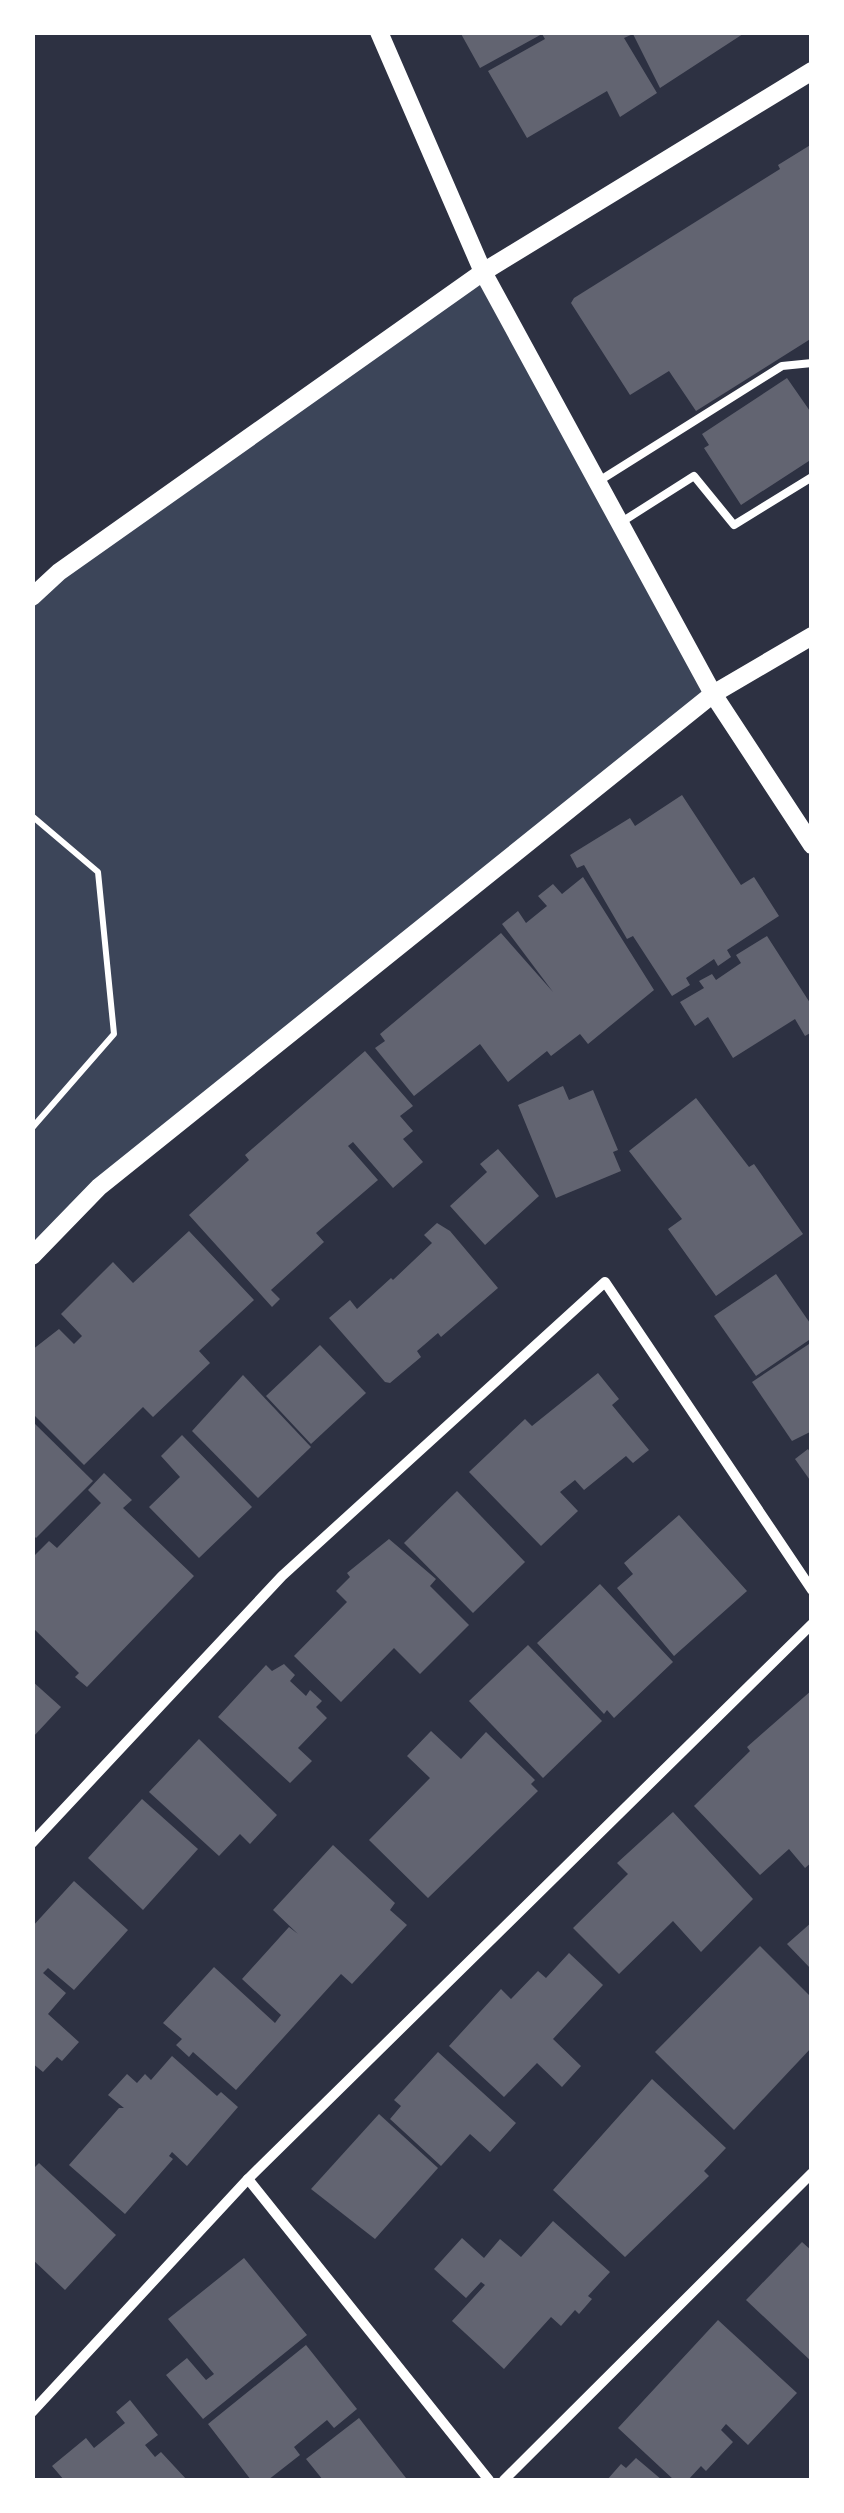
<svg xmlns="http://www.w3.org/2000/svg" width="844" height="2513" viewBox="0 0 844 2513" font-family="Helvetica,sans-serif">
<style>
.green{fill:#3c4559}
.building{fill:#626471}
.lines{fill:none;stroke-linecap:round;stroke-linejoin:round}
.path{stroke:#fff;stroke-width:6}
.service{stroke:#fff;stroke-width:8}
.minor{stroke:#fff;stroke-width:10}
.tertiary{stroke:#fff;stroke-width:18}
</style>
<rect width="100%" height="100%" fill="#2d3142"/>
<path class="green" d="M483 272 713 694 99 1187 33 1256V597Z"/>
<g class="building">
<path d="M460 32H746L660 88 633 34 624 38 657 93 620 117 607 91 527 138 488 71 545 39 542 34 480 68Z"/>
<path d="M812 144V338L696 411 669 371 630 395 571 303 574 298 780 169 778 165Z"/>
<path d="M787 378 812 414V459L741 505 704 448 709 445 702 434Z"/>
<path d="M682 795 741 885 754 877 779 916 727 950 731 957 718 966 714 959 686 978 690 985 672 996 633 936 627 939 584 865 577 868 570 855 630 818 635 826Z"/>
<path d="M583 877 654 990 588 1044 580 1034 551 1056 547 1051 508 1082 480 1044 414 1096 375 1048 385 1041 380 1034 501 933 553 992 502 924 518 911 526 923 547 906 538 896 553 884 562 894Z"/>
<path d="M767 936 812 1006V1032L805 1036 795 1019 733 1058 708 1017 695 1026 680 1002 704 988 699 981 712 974 716 980 741 963 736 955Z"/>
<path d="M365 1051 413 1106 400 1116 413 1131 403 1139 423 1162 393 1188 353 1142 348 1146 378 1180 316 1233 324 1242 271 1290 280 1299 272 1307 189 1215 249 1160 245 1155Z"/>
<path d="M563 1086 569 1100 593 1090 618 1150 613 1152 621 1171 556 1198 518 1105Z"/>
<path d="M696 1098 749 1167 754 1164 803 1234 716 1296 668 1229 682 1219 629 1151Z"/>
<path d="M498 1149 539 1196 485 1245 450 1206 487 1172 480 1164Z"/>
<path d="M437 1223 450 1231 498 1288 441 1337 438 1333 417 1351 421 1357 390 1383 385 1382 329 1318 350 1300 357 1309 391 1278 393 1280 432 1243 424 1235Z"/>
<path d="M189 1231 254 1300 199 1351 210 1363 153 1417 143 1407 84 1465 32 1413V1350L59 1329 74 1344 82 1336 61 1314 113 1262 133 1283Z"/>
<path d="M776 1274 812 1326V1338L756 1376 714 1316Z"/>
<path d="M812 1342V1431L792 1441 752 1382Z"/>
<path d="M320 1345 366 1393 311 1444 266 1396Z"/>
<path d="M598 1373 619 1399 612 1405 649 1450 633 1463 626 1456 584 1490 575 1480 560 1492 578 1511 541 1546 469 1472 525 1419 532 1426Z"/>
<path d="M243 1375 311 1447 258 1498 192 1431Z"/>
<path d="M32 1421 93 1481 36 1538 32 1534Z"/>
<path d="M182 1435 252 1507 199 1558 149 1507 180 1477 161 1456Z"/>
<path d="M808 1449 812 1455V1483L795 1459Z"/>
<path d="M104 1473 132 1500 123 1508 194 1576 87 1687 75 1677 79 1673 32 1627V1558L49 1541 57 1548 101 1503 88 1490Z"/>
<path d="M457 1491 525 1562 473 1613 404 1543Z"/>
<path d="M679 1515 747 1591 674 1656 617 1588 633 1574 624 1563Z"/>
<path d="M389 1539 436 1579 430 1586 469 1625 420 1674 394 1648 341 1702 294 1656 347 1602 336 1591 350 1577 347 1573Z"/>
<path d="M600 1584 673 1662 614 1718 607 1710 604 1714 537 1643Z"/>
<path d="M528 1645 602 1721 543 1778 469 1701Z"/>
<path d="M284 1664 295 1675 290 1681 306 1696 310 1690 322 1701 316 1707 327 1718 298 1748 312 1761 290 1783 218 1717 266 1665 272 1671Z"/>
<path d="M32 1681 61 1707 32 1738Z"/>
<path d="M812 1690V1862L805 1868 789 1849 760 1875 694 1806 750 1751 747 1747Z"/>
<path d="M431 1731 461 1759 486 1732 535 1780 531 1784 538 1791 428 1898 369 1840 430 1778 407 1756Z"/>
<path d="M199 1739 277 1815 250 1844 240 1834 219 1856 149 1792Z"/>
<path d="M142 1799 198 1849 143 1910 88 1858Z"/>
<path d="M673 1812 753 1899 701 1952 673 1921 619 1974 573 1928 628 1874 617 1863Z"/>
<path d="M333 1845 395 1903 390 1910 407 1925 352 1984 341 1974 236 2090 193 2052 189 2057 176 2045 182 2039 163 2023 214 1967 275 2023 281 2015 242 1979 289 1927 298 1934 273 1910Z"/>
<path d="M74 1881 128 1930 74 1990 48 1968 43 1973 66 1993 48 2014 79 2042 62 2061 57 2057 43 2072 32 2063V1927Z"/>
<path d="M812 1922V1970L787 1944Z"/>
<path d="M760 1946 812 1998V2047L734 2130 655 2052Z"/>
<path d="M569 1953 603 1985 553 2039 581 2066 562 2087 537 2063 504 2097 449 2046 501 1989 511 1999 538 1971 546 1978Z"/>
<path d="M438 2052 516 2123 490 2152 470 2134 441 2166 390 2119 401 2106 394 2100Z"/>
<path d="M172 2056 217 2096 221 2092 238 2107 187 2166 172 2152 169 2156 173 2159 125 2214 69 2165 119 2108H124L108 2095 127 2074 137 2083 145 2074 151 2080Z"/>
<path d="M652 2079 726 2148 704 2171 709 2176 625 2257 553 2190Z"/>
<path d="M379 2114 438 2168 375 2239 311 2189Z"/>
<path d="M39 2163 116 2235 65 2290 32 2259V2170Z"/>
<path d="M553 2221 610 2272 588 2296 592 2299 579 2314 575 2310 561 2326 551 2317 504 2369 452 2321 485 2285 481 2282 466 2298 434 2269 462 2238 484 2258 500 2239 521 2257Z"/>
<path d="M802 2242 812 2251V2362L746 2300Z"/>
<path d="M244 2258 307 2335 203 2419 166 2375 187 2358 206 2380 214 2374 168 2319Z"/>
<path d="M718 2320 797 2393 748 2445 726 2424 721 2430 733 2442 706 2471 701 2466 688 2480H674L618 2428Z"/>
<path d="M306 2345 357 2409 334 2428 327 2420 294 2447 300 2455 268 2480H251L208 2424Z"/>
<path d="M130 2400 158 2435 145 2445 155 2457 161 2452 187 2480H64L52 2466 86 2438 94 2448 125 2423 116 2412Z"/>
<path d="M359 2418 406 2478 403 2480H323L306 2459Z"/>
<path d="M636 2458 662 2480H607L621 2464 626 2468Z"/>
</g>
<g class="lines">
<path class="path" d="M32 816 98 872 114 1034 32 1128"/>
<g class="service">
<path d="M599 481 782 366 812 363"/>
<path d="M620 523 694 476 734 525 812 477"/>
</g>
<g class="minor">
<path d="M32 1843 282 1576 605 1282 812 1590"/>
<path d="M248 2179 489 2480"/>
<path d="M32 2412 248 2179 812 1624"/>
<path d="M504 2480 812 2173"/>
</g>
<g class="tertiary">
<path d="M379 32 483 272 713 694 812 845"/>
<path d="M32 597 59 572 483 272 812 71"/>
<path d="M32 1256 99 1187 713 694 812 636"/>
</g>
</g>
<rect width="844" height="2513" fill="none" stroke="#ffffff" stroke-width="70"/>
</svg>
